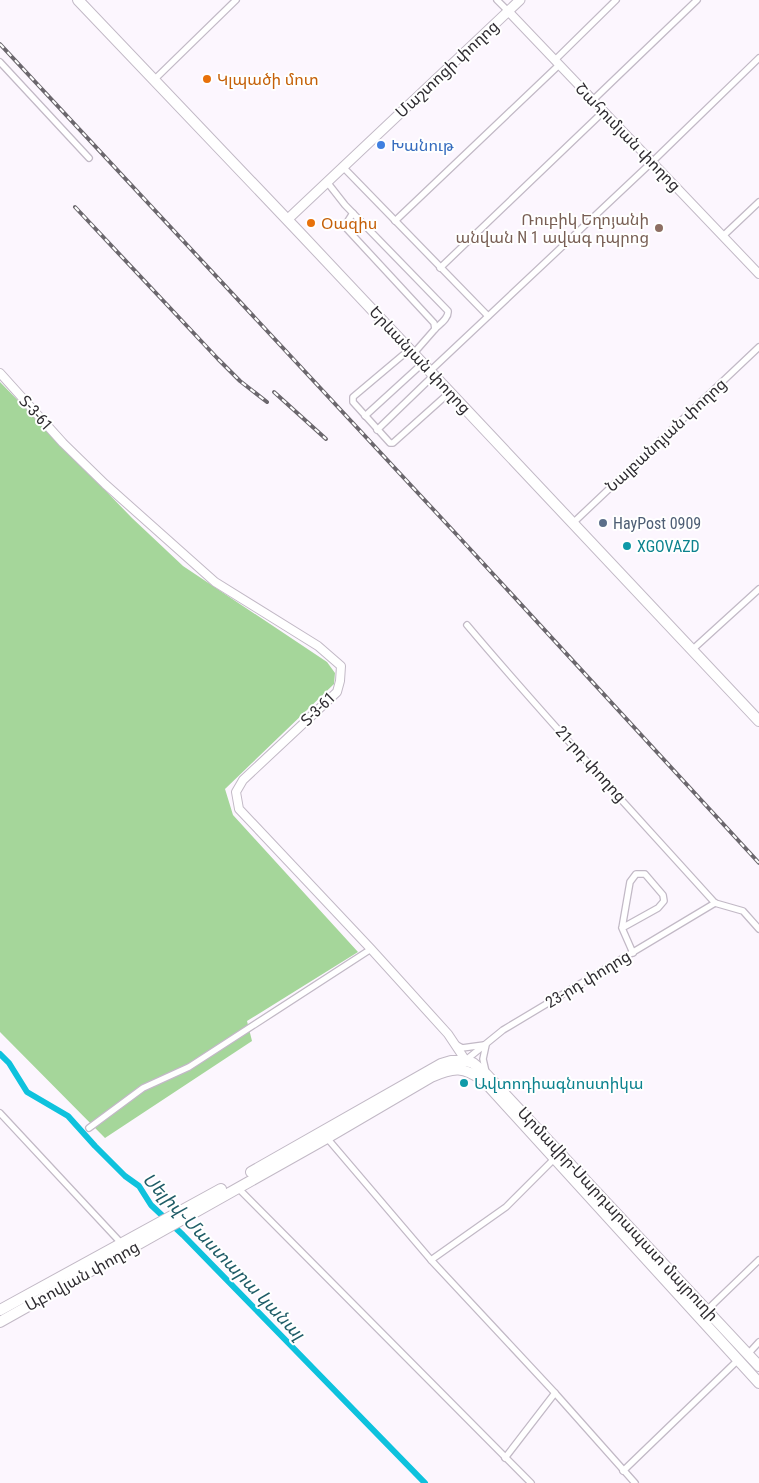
<svg xmlns="http://www.w3.org/2000/svg" width="759" height="1483" viewBox="0 0 759 1483" font-family="'Roboto Condensed','Noto Sans Armenian',sans-serif">
<style>
.green{fill:#a5d69a}
.lines{fill:none;stroke-linecap:round;stroke-linejoin:round}
.canal{stroke:#0ec2dd;stroke-width:6}
.minor-casing{stroke:#c2b9c6;stroke-width:8}
.tertiary-casing{stroke:#c2b9c6;stroke-width:10}
.secondary-casing{stroke:#c2b9c6;stroke-width:11}
.trunk-casing{stroke:#c2b9c6;stroke-width:12}
.minor{stroke:#fff;stroke-width:5.5}
.tertiary{stroke:#fff;stroke-width:8}
.secondary{stroke:#fff;stroke-width:9}
.trunk{stroke:#fff;stroke-width:10}
.rail-casing{stroke:#6b676d;stroke-width:4}
.rail{stroke:#fff;stroke-width:2;stroke-dasharray:5.5;stroke-linecap:butt}
.food-dot{fill:#e8710a;stroke:#fff;stroke-width:2}
.shop-dot{fill:#3f7fe0;stroke:#fff;stroke-width:2}
.education-dot{fill:#8d6e63;stroke:#fff;stroke-width:2}
.service-dot{fill:#5c6f8a;stroke:#fff;stroke-width:2}
.culture-dot{fill:#0f9aa8;stroke:#fff;stroke-width:2}
.labels{text-anchor:middle;dominant-baseline:central;stroke-width:4;stroke-linejoin:round;paint-order:stroke}
.street-label{font-size:16px;fill:#2e2b30;stroke:#fff}
.food-label{font-size:16px;fill:#c56008;stroke:#fff;text-anchor:start}
.shop-label{font-size:16px;fill:#366cbe;stroke:#fff;text-anchor:start}
.education-label{font-size:16px;fill:#785e54;stroke:#fff;text-anchor:end}
.service-label{font-size:16px;fill:#4e5e75;stroke:#fff;text-anchor:start}
.culture-label{font-size:16px;fill:#0d838f;stroke:#fff;text-anchor:start}
.water-label{font-size:18px;font-style:italic;fill:#1f5c67;stroke:#fff}
</style>
<rect width="100%" height="100%" fill="#fcf6fe"/>
<path class="green" d="M0 382 132 518 183 566 327 662 335 673 334 684 225 789 233 815 358 952 247 1021 252 1041 105 1138 0 1032Z"/>
<g class="lines">
<path class="canal" d="M0 1054 9 1063 27 1092 68 1116 95 1146 125 1176 139 1186 151 1205 183 1235 425 1483"/>
<g class="minor-casing">
<g id="minor">
<path d="M497 0 508 11"/>
<path d="M555 60 616 0"/>
<path d="M0 62 89 158"/>
<path d="M155 79 236 0"/>
<path d="M593 100 697 0"/>
<path d="M343 167 488 316"/>
<path d="M327 182 345 205 448 311C449 318 440 324 435 329"/>
<path d="M353 213 346 224 347 229 434 323 435 329 414 353"/>
<path d="M395 221 559 65"/>
<path d="M723 236 759 202"/>
<path d="M440 268 604 111"/>
<path d="M410 349 353 397V402L390 443H393L450 392"/>
<path d="M430 371 652 162 759 58"/>
<path d="M365 416 423 363"/>
<path d="M377 430 434 375"/>
<path d="M573 523 759 347"/>
<path d="M467 625C547 720 632 811 715 903"/>
<path d="M692 650 759 589"/>
<path d="M715 903 743 911 759 929"/>
<path d="M622 928 658 908 664 901 663 895 645 874H636L630 882 622 928 633 953"/>
<path d="M455 1044 462 1048 484 1045"/>
<path d="M466 1060 503 1030 715 903"/>
<path d="M486 1072 483 1059 486 1045"/>
<path d="M0 1113 122 1244"/>
<path d="M89 1128 143 1088 189 1067 371 949"/>
<path d="M327 1138 431 1260 555 1393 635 1483"/>
<path d="M237 1187 531 1483"/>
<path d="M431 1260 506 1207 555 1158"/>
<path d="M707 1310 759 1260"/>
<path d="M748 1354 759 1342"/>
<path d="M505 1458 555 1393"/>
<path d="M623 1471 738 1360"/>
</g>
</g>
<g class="tertiary-casing">
<g id="tertiary">
<path d="M508 11 759 274"/>
<path d="M0 373 63 443 105 484 215 582 318 646 341 666 340 681 337 692 243 780 236 792 239 809 371 949 448 1034 466 1061"/>
</g>
</g>
<g class="secondary-casing">
<path id="secondary" d="M288 219 520 0"/>
</g>
<g class="trunk-casing">
<g id="trunk">
<path d="M78 0 298 231 759 721"/>
<path d="M251 1172 441 1064 451 1061H466L473 1063 486 1074 759 1366"/>
<path d="M0 1310 221 1189"/>
<path d="M0 1322 327 1138 431 1077C454 1067 463 1066 484 1081L759 1383"/>
</g>
</g>
<use href="#minor" class="minor"/>
<use href="#tertiary" class="tertiary"/>
<use href="#secondary" class="secondary"/>
<use href="#trunk" class="trunk"/>
<g class="rail-casing">
<g id="rail">
<path d="M0 44 458 536 759 863"/>
<path d="M75 207 218 359 240 381 267 402"/>
<path d="M274 392 326 439"/>
</g>
</g>
<use href="#rail" class="rail"/>
</g>
<g class="food-dot">
<circle cx="207" cy="79" r="5"/>
<circle cx="311" cy="223" r="5"/>
</g>
<circle class="shop-dot" cx="381" cy="145" r="5"/>
<circle class="education-dot" cx="659" cy="228" r="5"/>
<circle class="service-dot" cx="603" cy="523" r="5"/>
<g class="culture-dot">
<circle cx="627" cy="546" r="5"/>
<circle cx="464" cy="1083" r="5"/>
</g>
<g class="labels">
<g class="street-label">
<text transform="translate(447 69) rotate(-43)">Մաշտոցի փողոց</text>
<text transform="translate(628 137) rotate(46)">Շահումյան փողոց</text>
<text transform="translate(420 360) rotate(47)">Երևանյան փողոց</text>
<text transform="translate(36 413) rotate(48)">Տ-3-61</text>
<text transform="translate(666 435) rotate(-43)">Նալբանդյան փողոց</text>
<text transform="translate(318 709) rotate(-44)">Տ-3-61</text>
<text transform="translate(591 764) rotate(48)">21-րդ փողոց</text>
<text transform="translate(588 979) rotate(-31)">23-րդ փողոց</text>
<text transform="translate(618 1214) rotate(47)">Արմավիր-Սարդարապատ մայրուղի</text>
<text transform="translate(82 1276) rotate(-29)">Աբովյան փողոց</text>
</g>
<g class="food-label">
<text x="217" y="79">Կլպածի մոտ</text>
<text x="321" y="223">Օազիս</text>
</g>
<g class="shop-label">
<text x="391" y="145">Խանութ</text>
</g>
<g class="education-label">
<text x="649" y="219">Ռուբիկ Եղոյանի<tspan x="649" dy="18">անվան N 1 ավագ դպրոց</tspan></text>
</g>
<g class="service-label">
<text x="613" y="523">HayPost 0909</text>
</g>
<g class="culture-label">
<text x="637" y="546">XGOVAZD</text>
<text x="474" y="1083">Ավտոդիագնոստիկա</text>
</g>
<g class="water-label">
<text transform="translate(224 1256) rotate(46)">Սելիվ֊Մաստարա կանալ</text>
</g>
</g>
</svg>
